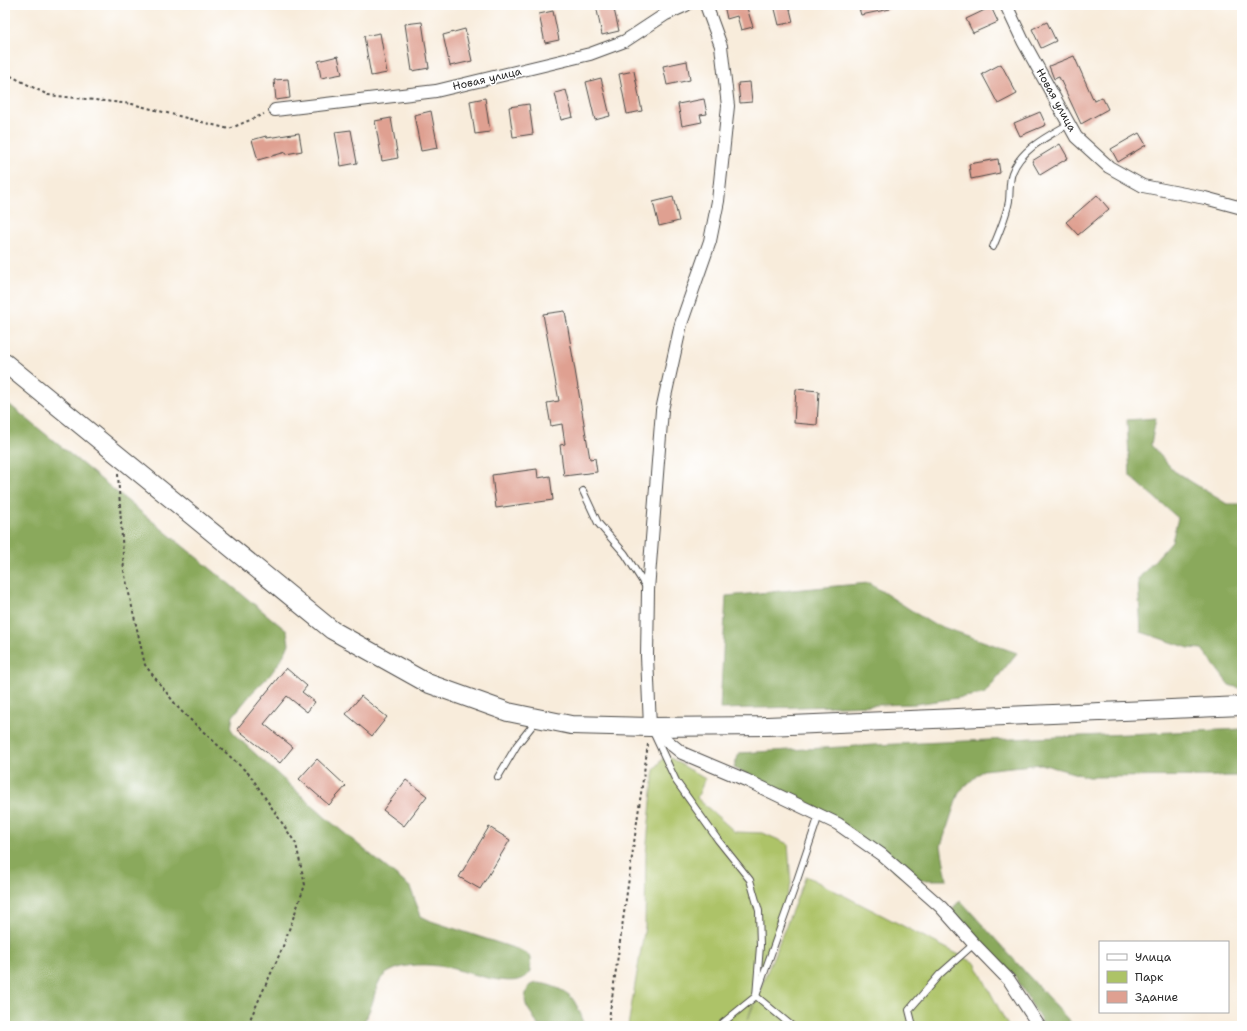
<svg xmlns="http://www.w3.org/2000/svg" width="1247" height="1031" viewBox="0 0 1247 1031" font-family="'Shantell Sans',sans-serif">
<style>
.green{fill:#adc367;stroke:#6c7749}
.forest{fill:#8aa95c;stroke:#5a6a44}
.building{fill:#dfa091}
.lines{fill:none;stroke-linecap:round;stroke-linejoin:round}
.service-casing{stroke:#4a4845;stroke-width:8}
.minor-casing{stroke:#4a4845;stroke-width:14}
.primary-casing{stroke:#4a4845;stroke-width:20}
.path{stroke:#4a4845;stroke-width:2;stroke-dasharray:3 3;stroke-linecap:butt}
.service{stroke:#fff;stroke-width:6}
.minor{stroke:#fff;stroke-width:12}
.primary{stroke:#fff;stroke-width:18}
.labels{text-anchor:middle;dominant-baseline:central;stroke-width:3;stroke-linejoin:round;paint-order:stroke}
.street-label{font-size:11px;fill:#2b2b2b;stroke:#fff}
</style>
<rect width="100%" height="100%" fill="#fff"/>
<filter id="ink" filterUnits="userSpaceOnUse"><feTurbulence type="fractalNoise" baseFrequency=".025" numOctaves="2"/><feDisplacementMap in="SourceGraphic" scale="8" xChannelSelector="R" yChannelSelector="G"/><feConvolveMatrix kernelMatrix="1 2 1 2 8 2 1 2 1" color-interpolation-filters="sRGB"/></filter>
<filter id="wash" filterUnits="userSpaceOnUse"><feTurbulence type="fractalNoise" baseFrequency=".012" numOctaves="4" result="noise"/><feDisplacementMap in="SourceGraphic" scale="16" xChannelSelector="R" yChannelSelector="G"/><feGaussianBlur stdDeviation="0.9" result="paint"/><feColorMatrix in="noise" values="0 0 0 0 0 0 0 0 0 0 0 0 0 0 0 0 0 1.4 0 .05"/><feComposite in="paint" operator="in"/></filter>
<g filter="url(#wash)">
<rect width="100%" height="100%" fill="#f8ecdb"/>
<path class="green" d="M666 755 705 779 697 798 735 832 763 833 788 844 791 884 748 1019 806 876 975 963 1008 1026H628L645 926 646 854 654 770Z"/>
<g class="forest">
<path d="M5 401 287 631 289 644 286 651 278 664 270 675 251 694 233 716 231 729 236 736 326 818 410 887 421 916 431 921 520 950 529 955C543 1003 466 970 445 967 428 964 405 963 389 972 374 980 376 997 370 1009 368 1015 364 1020 363 1026H5Z"/>
<path d="M1156 418 1151 445 1174 471 1227 504H1242V689L1229 685 1202 649 1189 648 1141 632 1138 579 1172 541 1178 518 1130 476 1127 420Z"/>
<path d="M869 583 931 623 1017 653 984 694 916 704 720 709 726 596Z"/>
<path d="M1242 729V776L1088 777 1041 764 983 770 959 792 941 846 947 880H907L814 806 734 768 739 753 874 745Z"/>
<path d="M960 900 1074 1026H1044L1015 976 951 911Z"/>
<path d="M536 983C546 983 560 988 569 995 575 999 583 1019 585 1026H538C531 1008 519 1007 529 986Z"/>
</g>
<g id="blocks">
<g class="building">
<path d="M596 5H613L619 31 602 35Z"/>
<path d="M724 5H746L753 27 741 30 737 16 727 19Z"/>
<path d="M774 5H789L793 22 779 25Z"/>
<path d="M858 5H889L890 9 861 15Z"/>
<path d="M991 7 998 22 973 33 966 19Z"/>
<path d="M553 11 559 40 545 43 539 14Z"/>
<path d="M422 22 429 68 412 71 405 24Z"/>
<path d="M1047 22 1056 41 1041 48 1032 29Z"/>
<path d="M465 29 472 61 450 66 443 35Z"/>
<path d="M380 33 387 73 371 76 364 36Z"/>
<path d="M338 56 342 74 321 78 318 61Z"/>
<path d="M1074 56 1094 101 1102 97 1108 109 1081 124 1059 77 1054 79 1049 66Z"/>
<path d="M687 61 690 80 667 85 663 66Z"/>
<path d="M1001 64 1017 94 998 104 982 74Z"/>
<path d="M634 71 642 111 627 114 619 74Z"/>
<path d="M601 78 610 116 595 120 586 82Z"/>
<path d="M288 79 290 98 276 100 274 80Z"/>
<path d="M750 82 752 102 740 103 738 83Z"/>
<path d="M566 90 573 117 561 120 555 93Z"/>
<path d="M485 98 490 132 475 134 470 101Z"/>
<path d="M704 99 707 114 700 115 702 122 682 126 678 104Z"/>
<path d="M529 104 533 134 513 137 509 107Z"/>
<path d="M431 111 438 148 421 151 414 115Z"/>
<path d="M1040 112 1046 125 1020 136 1014 123Z"/>
<path d="M391 118 398 158 382 161 375 121Z"/>
<path d="M351 130 357 163 341 166 335 132Z"/>
<path d="M299 133 302 151 286 154V152L258 160 252 140 266 136 267 138Z"/>
<path d="M1139 133 1146 145 1118 162 1111 149Z"/>
<path d="M1060 144 1068 158 1040 175 1032 161Z"/>
<path d="M998 159 1000 173 971 179 969 164Z"/>
<path d="M1097 195 1109 209 1078 235 1066 222Z"/>
<path d="M673 197 679 221 659 226 653 202Z"/>
<path d="M565 311 590 459 595 458 597 472 564 476 560 445 565 444 562 424 551 426 547 403 559 401 543 314Z"/>
<path d="M796 389 819 391 817 425 794 423Z"/>
<path d="M537 469 538 478 550 476 553 500 496 508 492 475Z"/>
<path d="M286 668 307 686 302 692 315 702 307 712 287 696 264 724 293 747 280 763 237 729Z"/>
<path d="M361 696 387 717 372 736 346 714Z"/>
<path d="M317 759 346 786 329 805 299 779Z"/>
<path d="M406 780 427 796 404 826 383 810Z"/>
<path d="M489 827 510 840 480 889 459 877Z"/>
</g>
</g>
</g>
<g filter="url(#ink)">
<use href="#blocks" fill-opacity="0" stroke="#4a4845" stroke-width="1"/>
<g class="lines">
<g class="service-casing">
<g id="service">
<path d="M993 247C999 233 1006 217 1009 201 1010 192 1009 181 1012 173 1021 149 1048 136 1069 124"/>
<path d="M583 491 598 523 625 554 646 587"/>
<path d="M654 734 676 781 718 840 750 880 759 911 760 946 756 996 792 1026"/>
<path d="M498 777 517 745 536 721"/>
<path d="M719 1026 756 996 793 892 819 815"/>
<path d="M913 1026 909 1010 940 974 974 944"/>
</g>
</g>
<g class="minor-casing">
<g id="minor">
<path d="M706 5 721 46 728 106 718 201 710 241 681 324 662 410 648 590 647 656 650 727 682 753 746 780 838 824 882 855 941 907 974 944 1009 980 1039 1026"/>
<path d="M1006 5 1023 41 1076 137 1109 167 1143 186 1205 198 1242 208"/>
<path d="M275 110 436 91 590 54 625 41 666 14 686 5"/>
</g>
</g>
<g class="primary-casing">
<path id="primary" d="M5 363 332 630 427 683 508 712 571 725 650 727 767 726 1242 706"/>
</g>
<g class="path">
<path d="M5 73 48 95 132 104 229 129 264 114"/>
<path d="M118 474 124 571 145 665 180 710 250 775 296 844 305 885 282 949 247 1026"/>
<path d="M608 1026 648 744"/>
</g>
<use href="#service" class="service"/>
<use href="#minor" class="minor"/>
<use href="#primary" class="primary"/>
</g>
</g>
<g class="labels">
<g class="street-label">
<text transform="translate(487 79) rotate(-13)">Новая улица</text>
<text transform="translate(1056 100) rotate(61)">Новая улица</text>
</g>
</g>
<rect width="1247" height="1031" fill="none" stroke="#fff" stroke-width="20"/>
<rect x="1099" y="941" width="130" height="72" fill="#ffffff" stroke="#aaaaaa"/>
<rect x="1107" y="954" width="20" height="6" fill="#ffffff" stroke="#aaaaaa"/>
<text x="1135" y="961" font-size="12" fill="#2b2b2b">Улица</text>
<rect x="1107" y="971" width="20" height="12" fill="#adc367" stroke="#aaaaaa"/>
<text x="1135" y="981" font-size="12" fill="#2b2b2b">Парк</text>
<rect x="1107" y="991" width="20" height="12" fill="#dfa091" stroke="#aaaaaa"/>
<text x="1135" y="1001" font-size="12" fill="#2b2b2b">Здание</text>
</svg>
